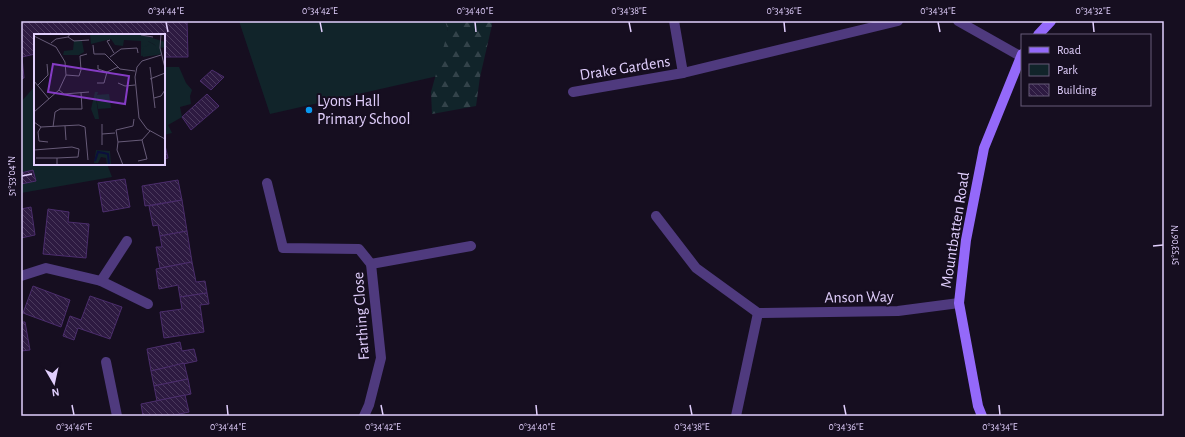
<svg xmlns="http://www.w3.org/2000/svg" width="1185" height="437" viewBox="0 0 1185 437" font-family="'Alegreya Sans',sans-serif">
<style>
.green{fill:#11242a}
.forest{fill:url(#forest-firs)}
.building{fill:url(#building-back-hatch);stroke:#4b2d6c}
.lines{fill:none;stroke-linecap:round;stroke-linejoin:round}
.lane{stroke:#4f3a7e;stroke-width:10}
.street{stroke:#4f3a7e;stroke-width:10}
.secondary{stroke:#9469fa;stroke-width:10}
.ticks{fill:none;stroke:#e1cffd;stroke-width:1.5}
.poi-dot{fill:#0899f1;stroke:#160e20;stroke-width:1.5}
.labels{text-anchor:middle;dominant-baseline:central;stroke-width:4;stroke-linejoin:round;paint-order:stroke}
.street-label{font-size:16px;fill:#e1cffd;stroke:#160e20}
.poi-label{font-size:16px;fill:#e1cffd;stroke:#160e20;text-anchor:start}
.inset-river{fill:none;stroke:#0b0f3c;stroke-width:2}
.inset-road{fill:none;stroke:#675b78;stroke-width:1}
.view{fill:#853cc5;fill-opacity:0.15;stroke:#853cc5;stroke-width:2}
.inset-edge{fill:none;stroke:#e1cffd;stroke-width:2}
.neatline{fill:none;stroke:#e1cffd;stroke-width:1.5}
.ticks-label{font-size:10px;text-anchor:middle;fill:#e1cffd}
</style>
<defs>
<pattern id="forest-firs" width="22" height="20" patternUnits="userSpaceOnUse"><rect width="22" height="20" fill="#11242a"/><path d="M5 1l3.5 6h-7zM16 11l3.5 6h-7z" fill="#33434a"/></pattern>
<pattern id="building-back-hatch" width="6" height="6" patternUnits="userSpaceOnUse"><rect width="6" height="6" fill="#2d1a41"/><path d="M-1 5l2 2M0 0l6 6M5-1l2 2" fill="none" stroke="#4b3a5d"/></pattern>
</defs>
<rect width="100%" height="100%" fill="#160e20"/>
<g class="green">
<path d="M239 21H445L460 71 270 114Z"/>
<path d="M164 67H179L186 83 192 90 190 96 191 104 180 107 182 117 168 125 172 133 164 135Z"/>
<path d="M35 86V164H107L112 177 21 193V102Z"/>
</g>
<path class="forest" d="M445 21H492V25L480 77 476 106 432 114 431 92 448 31Z"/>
<g class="building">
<path d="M21 21H187L188 57H164V35H35V54L22 57 24 78 21 79Z"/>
<path d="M212 70 224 77 211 90 200 81Z"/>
<path d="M207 94 219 106 191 130 182 117Z"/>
<path d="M164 141 168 158 164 159Z"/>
<path d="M33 170 36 181 21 184V173Z"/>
<path d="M125 179 130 207 103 212 98 183Z"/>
<path d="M178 180 182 200 145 206 142 186Z"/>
<path d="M182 200 187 231 160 236 158 225 153 226 149 206Z"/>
<path d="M31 207 35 235 21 238V209Z"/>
<path d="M48 209 69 212 68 222 89 224 86 258 43 254Z"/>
<path d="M187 231 192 262 160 268 156 247H162L160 236Z"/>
<path d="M192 262 196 282 205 281 207 293 180 297 178 285 159 289 156 269Z"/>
<path d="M33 286 70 300 61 327 23 313Z"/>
<path d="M207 293 209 304 200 305 204 332 164 338 160 312 182 309 180 297Z"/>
<path d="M90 296 122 307 110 339 78 328 74 340 63 336 70 316 81 320Z"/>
<path d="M21 322H25L30 350 21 351Z"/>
<path d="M180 342 182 351 194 349 197 361 151 371 147 349Z"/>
<path d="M184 363 188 379 154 386 151 371Z"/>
<path d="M188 379 191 394 157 401 154 386Z"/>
<path d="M185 395 189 412 170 416H143L141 404Z"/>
</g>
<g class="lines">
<g class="lane">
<path d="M267 183 283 248 359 249 371 264"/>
<path d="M21 276 46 268 101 281 148 304"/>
<path d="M101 281 127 241"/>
<path d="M106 362 117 416"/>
</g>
<g class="street">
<path d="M674 21 683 73"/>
<path d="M958 21 1020 56"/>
<path d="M573 92 683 73 898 21"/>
<path d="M656 216 696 268 758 313"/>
<path d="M364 416 369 405 381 358 371 264 471 246"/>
<path d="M736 416 758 313 898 311 959 303"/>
</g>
<g class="secondary">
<path d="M1038 35 1051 21"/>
<path d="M982 416 978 406 959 303 966 240 984 148 1022 54"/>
</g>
</g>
<path class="ticks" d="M166 22 168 32M320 22 322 32M475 22 476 32M629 22 631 32M784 22 785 32M938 22 940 32M1093 22 1094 32M22 176 32 174M1153 246 1163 245M72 405 74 415M227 405 228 415M381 405 383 415M536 405 537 415M690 405 692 415M844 405 846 415M999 405 1000 415"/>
<circle class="poi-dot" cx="309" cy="110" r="4"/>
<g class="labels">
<g class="street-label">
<text transform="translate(625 68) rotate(-9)">Drake Gardens</text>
<text transform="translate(955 230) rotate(-81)">Mountbatten Road</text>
<text transform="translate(859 297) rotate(-1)">Anson Way</text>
<text transform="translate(361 316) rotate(-94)">Farthing Close</text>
</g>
<g class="poi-label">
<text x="317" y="101">Lyons Hall<tspan x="317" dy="18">Primary School</tspan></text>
</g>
</g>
<g transform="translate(34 34)">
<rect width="131" height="131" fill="#160e20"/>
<path d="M40 7H48L50 18 45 21H29L30 17 39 16ZM107 7H114L124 13V21L107 22ZM75 60 77 74 64 75 62 61Z" fill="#11242a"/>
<path d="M56 0 109 1 131 8V13L127 14 128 20 109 23 107 7 90 6 89 12 81 11 77 5 57 10ZM108 7H114L121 11 124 19 109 21 110 14 116 10 109 13ZM61 58H64L62 64 65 85H61L57 75ZM62 116 76 117 77 131H73L72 124 67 123 64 129H60Z" fill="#11242a" fill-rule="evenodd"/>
<path class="inset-river" d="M61 127 64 118 70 119 74 120 75 131"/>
<path class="inset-road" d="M127 0 126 14 131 34M107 1 119 3M0 2 22 13 31 28 32 41 25 56 0 78M34 3 40 7 55 6M76 6 73 7 80 19M17 9 22 5 34 3 36 0M59 11 60 20H71L86 35 101 37M127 21 108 27 103 33 101 43 105 84 113 95 131 105M76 23 87 15 103 14 104 19M64 31V35L73 38M116 33 121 74M32 41 45 42 47 36 46 22 53 20M116 45 131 39M0 47 15 65M63 49H70L73 38 84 33M84 49 91 52 101 51M4 51 14 41 13 30M25 56 30 60 55 58M120 64 127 62 131 56M100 85 99 92 82 96 84 108 108 106 116 97M0 88 7 93 45 91 51 93 54 126M31 92 32 106M7 93 4 98 5 107 14 108M19 93 21 78 26 75H48L47 58M68 100 81 99M84 108 83 116 89 131M68 111V90M0 116 38 113 45 115 44 123 23 124V131M2 124H23M104 127 113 125 108 106"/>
<path class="view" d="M19 30 95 42 91 70 14 58Z"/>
<rect width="131" height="131" class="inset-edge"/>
</g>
<rect width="1185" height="437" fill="none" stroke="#160e20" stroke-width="44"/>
<rect x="1021" y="34" width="130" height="72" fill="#160e20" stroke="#675b78"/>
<rect x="1029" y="47" width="20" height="6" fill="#9469fa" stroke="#675b78"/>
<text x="1057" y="54" font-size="12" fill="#e1cffd">Road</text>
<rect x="1029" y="64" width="20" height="12" fill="#11242a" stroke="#675b78"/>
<text x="1057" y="74" font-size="12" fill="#e1cffd">Park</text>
<rect x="1029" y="84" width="20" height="12" fill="url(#building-back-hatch)" stroke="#675b78"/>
<text x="1057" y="94" font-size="12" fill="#e1cffd">Building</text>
<g transform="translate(54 383) rotate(171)" stroke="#160e20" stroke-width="3" paint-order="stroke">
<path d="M0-3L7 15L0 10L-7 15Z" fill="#e1cffd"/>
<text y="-6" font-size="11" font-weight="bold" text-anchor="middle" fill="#e1cffd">N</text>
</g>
<rect x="22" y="22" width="1141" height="393" class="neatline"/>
<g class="ticks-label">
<text x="166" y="14">0°34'44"E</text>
<text x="320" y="14">0°34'42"E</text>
<text x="475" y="14">0°34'40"E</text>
<text x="629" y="14">0°34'38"E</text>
<text x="784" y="14">0°34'36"E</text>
<text x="938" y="14">0°34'34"E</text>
<text x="1093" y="14">0°34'32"E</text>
<text transform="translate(11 176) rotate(-90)" y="4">51°53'04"N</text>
<text transform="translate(1174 245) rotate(-90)" y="4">51°53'06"N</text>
<text x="74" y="430">0°34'46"E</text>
<text x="228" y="430">0°34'44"E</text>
<text x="383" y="430">0°34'42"E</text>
<text x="537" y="430">0°34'40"E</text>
<text x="692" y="430">0°34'38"E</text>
<text x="846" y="430">0°34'36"E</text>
<text x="1000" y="430">0°34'34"E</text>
</g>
</svg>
